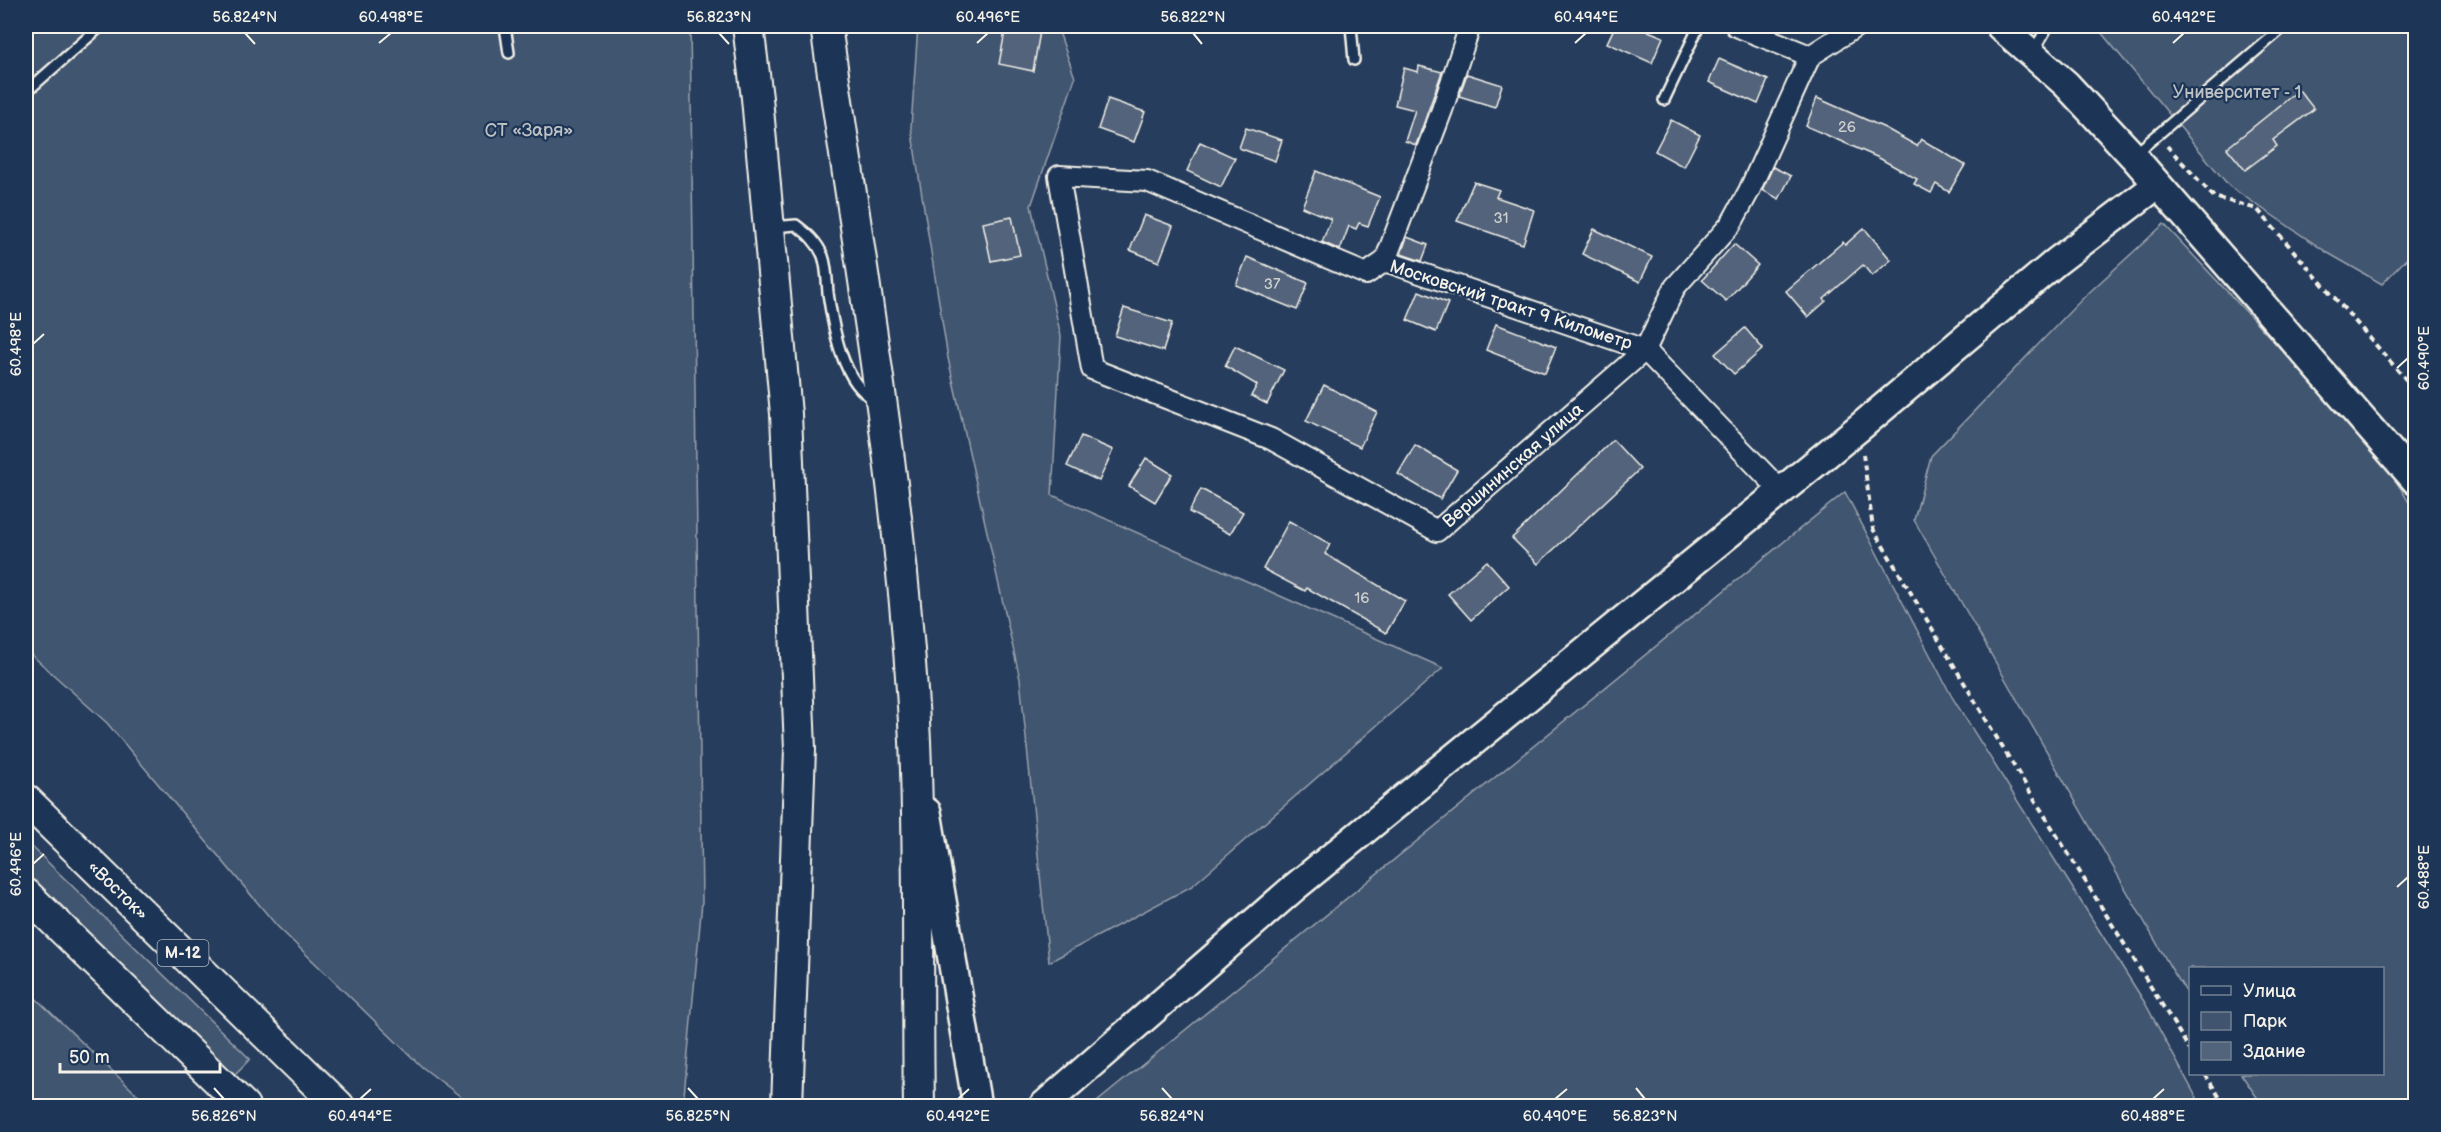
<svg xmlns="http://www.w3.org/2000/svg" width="2441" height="1132" viewBox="0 0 2441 1132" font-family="'Balsamiq Sans',sans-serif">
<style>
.green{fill:#40546f;stroke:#9aa2ac;stroke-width:1.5}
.building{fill:#52647b;stroke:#f4f1e8;stroke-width:1.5}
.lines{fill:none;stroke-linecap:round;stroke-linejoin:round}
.lane-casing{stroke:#f4f1e8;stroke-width:14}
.street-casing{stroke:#f4f1e8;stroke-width:24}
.secondary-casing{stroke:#f4f1e8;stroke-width:32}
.primary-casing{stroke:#f4f1e8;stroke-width:34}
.path{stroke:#f4f1e8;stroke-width:4;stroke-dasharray:6 4.5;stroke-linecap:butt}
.lane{stroke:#1d3557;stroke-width:9}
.street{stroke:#1d3557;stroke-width:20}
.secondary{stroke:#1d3557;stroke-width:27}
.primary{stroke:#1d3557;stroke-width:30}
.ticks{fill:none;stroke:#f4f1e8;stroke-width:2}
.labels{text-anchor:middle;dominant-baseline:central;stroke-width:4.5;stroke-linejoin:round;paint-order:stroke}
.number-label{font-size:15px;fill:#cccecd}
.shield{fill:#1d3557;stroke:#b4b9bc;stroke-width:1.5}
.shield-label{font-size:16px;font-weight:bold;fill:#f4f1e8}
.park-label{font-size:18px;fill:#bec2c4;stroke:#1d3557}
.street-label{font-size:18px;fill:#f4f1e8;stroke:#1d3557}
.neatline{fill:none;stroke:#f4f1e8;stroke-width:2}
.ticks-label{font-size:15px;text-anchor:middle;fill:#f4f1e8}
</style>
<rect width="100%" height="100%" fill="#263d5d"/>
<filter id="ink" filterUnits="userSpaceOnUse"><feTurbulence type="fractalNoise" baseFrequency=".0167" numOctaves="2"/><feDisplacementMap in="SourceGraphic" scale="12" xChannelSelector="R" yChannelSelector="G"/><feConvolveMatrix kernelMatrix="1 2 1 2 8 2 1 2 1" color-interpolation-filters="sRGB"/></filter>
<g filter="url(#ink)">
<g class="green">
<path d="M26 26H690L702 902 683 1106H473L422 1067 277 926 107 723 26 650Z"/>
<path d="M918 26H1057L1075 78 1031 206 1061 336 1052 495 1443 668 1192 886 1049 962 1020 679 948 358 911 127Z"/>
<path d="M2102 26H2415V250L2382 284 2328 253 2229 186 2100 31Z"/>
<path d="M2164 224 2380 455 2415 512V1106H2263L2241 1074H2382V968H2190V998L2171 968 1914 520 1931 456 2083 298Z"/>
<path d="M1845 492 1952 697 2145 1003 2201 1106H1092Z"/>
<path d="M26 841 250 1059 230 1079 26 881Z"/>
<path d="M26 989 149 1106H26Z"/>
</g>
<g class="building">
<path d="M1006 26H1041L1033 71 999 64Z"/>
<path d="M1615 26H1636L1663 37 1652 63 1607 43Z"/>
<path d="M1719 59 1768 80 1758 104 1709 82Z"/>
<path d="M1419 66 1442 72 1416 145 1405 141 1415 110 1395 105 1404 68 1418 72Z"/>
<path d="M1467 74 1502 85 1495 107 1459 96Z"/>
<path d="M2299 90 2314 109 2273 140 2277 146 2245 170 2227 148Z"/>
<path d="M1817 98 1885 128 1917 146 1921 139 1965 165 1949 192 1936 184 1931 193 1914 184 1917 179 1879 158 1806 126Z"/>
<path d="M1108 99 1145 112 1134 142 1098 129Z"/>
<path d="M1671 120 1700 135 1684 167 1655 151Z"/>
<path d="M1246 128 1282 140 1275 161 1239 148Z"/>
<path d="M1200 142 1235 158 1221 187 1187 171Z"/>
<path d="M1773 167 1791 176 1779 199 1762 190Z"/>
<path d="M1316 171 1380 197 1368 226 1359 223 1356 229 1349 226 1340 250 1322 242 1331 219 1302 207Z"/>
<path d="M1474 182 1499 190 1496 197 1534 210 1523 244 1457 221Z"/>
<path d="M1144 215 1173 226 1159 262 1130 250Z"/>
<path d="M1012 217 1020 255 991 261 983 223Z"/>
<path d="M1864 228 1891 260 1872 276 1863 265 1824 299 1826 301 1808 317 1786 291 1843 242 1845 245Z"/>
<path d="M1594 229 1652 257 1640 282 1582 254Z"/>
<path d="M1407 237 1428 245 1422 261 1401 254Z"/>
<path d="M1734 244 1758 265 1726 301 1702 280Z"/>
<path d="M1247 257 1308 283 1297 310 1236 285Z"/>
<path d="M1419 291 1448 303 1436 332 1407 320Z"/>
<path d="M1124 308 1172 323 1163 351 1115 336Z"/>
<path d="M1496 324 1556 347 1545 373 1486 350Z"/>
<path d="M1745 328 1763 349 1734 374 1715 354Z"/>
<path d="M1235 346 1284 370 1267 404 1251 396 1257 385 1225 366Z"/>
<path d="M1324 385 1377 412 1360 447 1306 421Z"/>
<path d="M1081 436 1113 450 1099 481 1067 466Z"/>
<path d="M1613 440 1640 469 1538 564 1512 538Z"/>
<path d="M1415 445 1457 470 1440 499 1398 474Z"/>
<path d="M1146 458 1172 474 1155 502 1129 486Z"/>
<path d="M1201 489 1243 512 1230 534 1189 512Z"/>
<path d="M1289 521 1330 544 1325 554 1405 601 1386 633 1307 588 1305 591 1263 569Z"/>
<path d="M1487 561 1509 586 1471 620 1448 594Z"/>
</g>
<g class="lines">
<g class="lane-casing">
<g id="lane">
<path d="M505 26 509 53"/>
<path d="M1351 26 1354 60"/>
<path d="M2033 52 2048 26"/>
<path d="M26 92 101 26"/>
<path d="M1664 100 1699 26"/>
<path d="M2135 154 2285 26"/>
<path d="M773 227 796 225C808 234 817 242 823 256 827 267 827 282 828 293 833 327 842 383 875 400"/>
</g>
</g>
<g class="street-casing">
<g id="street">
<path d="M1736 26 1810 56"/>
<path d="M1385 261 1442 110 1470 26"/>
<path id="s1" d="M1781 491 1645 350 1385 261 1366 274 1147 181 1059 176 1092 369 1271 439 1437 531 1645 350 1675 287 1731 224 1749 191 1810 56 1857 26"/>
</g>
</g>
<g class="secondary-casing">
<g id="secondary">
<path d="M2000 26 2066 84 2133 156 2416 481"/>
<path d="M927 812 977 1106"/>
<path d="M1043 1106 1296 886 1860 427 2056 262 2157 185"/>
</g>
</g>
<g class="primary-casing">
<g id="primary">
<path d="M748 26 757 98 786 414 800 749 787 1106"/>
<path d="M826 26C860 263 903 501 915 741 920 862 917 985 919 1106"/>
<path id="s2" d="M26 800 339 1106"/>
<path d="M26 894 244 1106"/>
</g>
</g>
<g class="path">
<path d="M2167 146 2214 197 2257 209 2416 391"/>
<path d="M1863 454 1873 529 2004 750 2190 1050"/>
<path d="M2205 1074 2225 1106"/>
<path d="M26 1083 33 1106"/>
</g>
<use href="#lane" class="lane"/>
<use href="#street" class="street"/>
<use href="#secondary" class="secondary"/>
<use href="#primary" class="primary"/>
</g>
</g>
<path class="ticks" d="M245 33 255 44M719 33 729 44M1193 33 1202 44M379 43 391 33M977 43 988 33M1575 43 1586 33M2173 43 2184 33M33 344 44 334M2397 368 2408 358M33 864 44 854M2397 887 2408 877M214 1088 224 1099M688 1088 698 1099M1162 1088 1172 1099M1636 1088 1645 1099M360 1099 371 1089M958 1099 969 1089M1555 1099 1567 1089M2153 1099 2164 1089"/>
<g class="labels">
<g class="number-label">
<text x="1847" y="127">26</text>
<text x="1501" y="218">31</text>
<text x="1272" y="284">37</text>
<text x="1362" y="598">16</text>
</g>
<rect class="shield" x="157.5" y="940" width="51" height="26" rx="4.5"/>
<g class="shield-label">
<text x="183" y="953">М-12</text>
</g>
<g class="park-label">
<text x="2237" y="92">Университет - 1</text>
<text x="529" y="130">СТ «Заря»</text>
</g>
<g class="street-label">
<text transform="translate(1511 305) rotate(18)">Московский тракт 9 Километр</text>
<text stroke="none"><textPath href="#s1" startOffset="1498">Вершининская улица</textPath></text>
<text stroke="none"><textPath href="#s2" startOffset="129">«Восток»</textPath></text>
</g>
</g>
<rect width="2441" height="1132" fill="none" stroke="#1d3557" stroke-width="66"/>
<rect x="2189" y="967" width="195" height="108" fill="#1d3557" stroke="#738091" stroke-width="1.5"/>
<rect x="2201" y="986" width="30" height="9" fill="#1d3557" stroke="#738091" stroke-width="1.5"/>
<text x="2243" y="997" font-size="18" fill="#f4f1e8">Улица</text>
<rect x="2201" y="1012" width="30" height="18" fill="#40546f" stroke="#738091" stroke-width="1.5"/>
<text x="2243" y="1027" font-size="18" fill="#f4f1e8">Парк</text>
<rect x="2201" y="1042" width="30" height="18" fill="#52647b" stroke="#738091" stroke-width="1.5"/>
<text x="2243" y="1057" font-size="18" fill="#f4f1e8">Здание</text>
<path d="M60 1063v9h160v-9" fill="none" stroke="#f4f1e8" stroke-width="3"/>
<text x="69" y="1063" font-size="18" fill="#f4f1e8" stroke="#1d3557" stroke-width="4.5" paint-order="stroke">50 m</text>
<rect x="33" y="33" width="2375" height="1066" class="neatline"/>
<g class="ticks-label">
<text x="245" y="22">56.824°N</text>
<text x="391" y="22">60.498°E</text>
<text x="719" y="22">56.823°N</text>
<text x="988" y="22">60.496°E</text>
<text x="1193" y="22">56.822°N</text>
<text x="1586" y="22">60.494°E</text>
<text x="2184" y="22">60.492°E</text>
<text transform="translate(16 344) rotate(-90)" y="5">60.498°E</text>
<text transform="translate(2424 358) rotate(-90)" y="5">60.490°E</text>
<text transform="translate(16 864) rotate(-90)" y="5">60.496°E</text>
<text transform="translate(2424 877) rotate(-90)" y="5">60.488°E</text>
<text x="224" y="1121">56.826°N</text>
<text x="360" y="1121">60.494°E</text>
<text x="698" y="1121">56.825°N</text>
<text x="958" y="1121">60.492°E</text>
<text x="1172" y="1121">56.824°N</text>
<text x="1555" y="1121">60.490°E</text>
<text x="1645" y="1121">56.823°N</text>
<text x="2153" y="1121">60.488°E</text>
</g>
</svg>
